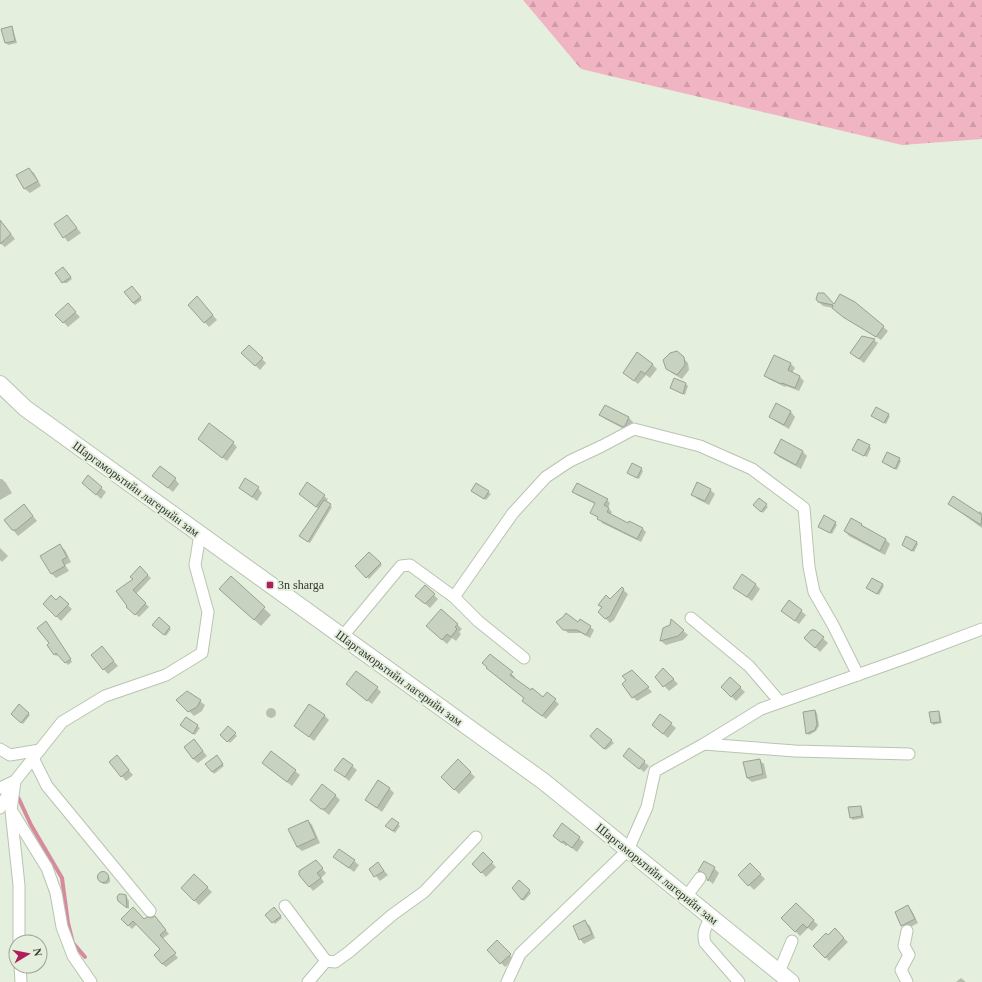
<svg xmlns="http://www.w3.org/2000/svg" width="982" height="982" viewBox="0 0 982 982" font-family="'Times New Roman',serif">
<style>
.forest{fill:url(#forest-firs)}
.shadow{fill:#0003}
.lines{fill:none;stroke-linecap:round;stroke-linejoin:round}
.stream{stroke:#d7899d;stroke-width:4}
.building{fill:#c7d2c0;stroke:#98a291}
.street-casing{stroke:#b9c4b2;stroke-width:13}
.secondary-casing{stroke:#b9c4b2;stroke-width:18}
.street{stroke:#fff;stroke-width:11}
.secondary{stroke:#fff;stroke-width:16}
.poi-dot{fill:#ae2059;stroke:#e4efdd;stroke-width:1.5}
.labels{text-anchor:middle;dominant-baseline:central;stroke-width:4;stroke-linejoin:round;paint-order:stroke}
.street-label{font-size:12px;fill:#32362f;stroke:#e4efdd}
.poi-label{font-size:12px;fill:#32362f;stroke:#e4efdd;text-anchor:start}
</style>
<defs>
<pattern id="forest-firs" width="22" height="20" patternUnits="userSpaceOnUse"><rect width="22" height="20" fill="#f1b4c3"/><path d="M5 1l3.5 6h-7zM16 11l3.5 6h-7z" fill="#cf9ba8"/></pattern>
</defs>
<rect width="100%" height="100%" fill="#e4efdd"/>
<path class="forest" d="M523 0H982V139L902 145 581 69Z"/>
<g class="shadow">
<path d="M11 27 13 29 17 43 8 45 6 43Z"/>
<path d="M29 169 34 173 41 186 30 193 25 189 18 176Z"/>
<path d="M67 216 81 233 68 242 55 225Z"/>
<path d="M0 220 15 239 5 247 0 243Z"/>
<path d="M65 270 72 279 67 283H64L62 281Z"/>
<path d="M134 289 142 300 135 305 133 303Z"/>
<path d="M819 294 834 306 854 303 888 331 881 340 837 312 833 308 823 306 818 301Z"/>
<path d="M201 302 217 320 209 327 189 305Z"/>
<path d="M68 305 80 317 68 327 57 315Z"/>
<path d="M874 340 878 343 864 363 851 353Z"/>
<path d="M249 346 266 363 260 370 243 353Z"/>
<path d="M775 356 791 364 795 368 792 373 800 377 804 381 799 391 786 386 785 387 769 379 765 376Z"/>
<path d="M683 358 688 363 689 370 682 379 672 373 667 368Z"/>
<path d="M652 364 657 369 650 378 646 375 638 384 624 373Z"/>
<path d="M686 384 688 386 685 395 672 388Z"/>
<path d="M776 405 791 412 795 417 789 429 775 421 770 416Z"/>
<path d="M605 406 629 418 633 422 628 431 605 419 601 415Z"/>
<path d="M888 415 890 416 886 424 874 417Z"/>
<path d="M781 441 803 452 807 456 801 469 779 457 775 453Z"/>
<path d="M203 443H233L237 447 227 461Z"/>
<path d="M869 446 871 448 867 457 855 451Z"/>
<path d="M899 459 901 461 897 470 886 464Z"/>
<path d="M641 469 643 471 639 479 628 473Z"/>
<path d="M153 476 175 479 179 484 173 492Z"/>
<path d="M88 477 106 492 101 499 88 487Z"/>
<path d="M0 479H2L6 483 12 493 0 500Z"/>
<path d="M477 484 491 494 486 500 474 493Z"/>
<path d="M240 488H258L262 493 257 501Z"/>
<path d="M710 490 715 494 709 505 697 499 693 495Z"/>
<path d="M574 492 607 500 610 503 608 508 612 512 610 515 628 524 642 528 646 532 641 542 602 523 599 518 591 513 595 504 577 495Z"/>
<path d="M324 496 328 499 326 502 332 507 310 543 302 538 319 509 304 498Z"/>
<path d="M759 499 768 507 763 513 754 505Z"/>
<path d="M949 504 978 513 980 511 982 513V528Z"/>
<path d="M28 510 37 521 18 536 5 520Z"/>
<path d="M835 523 837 525 832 534 819 527Z"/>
<path d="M861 524 866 529 886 540 890 544 885 555 849 536 845 531Z"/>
<path d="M916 542 918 544 914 552 903 545Z"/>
<path d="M60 546 65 550 71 562 65 565 69 571 56 578 51 573Z"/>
<path d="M0 548 8 556 2 562 0 560Z"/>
<path d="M369 553 382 565 369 579 357 566Z"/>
<path d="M140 568 151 578 136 594 149 607 139 617 127 607 135 579Z"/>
<path d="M231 578 271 615 261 626 228 596Z"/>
<path d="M755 584 760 589 752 601 734 588Z"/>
<path d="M882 584 884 586 879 595 868 588Z"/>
<path d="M425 586 438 599 430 608 421 600Z"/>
<path d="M622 589 628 594 614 620 610 623 599 612 602 608 599 605 610 600Z"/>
<path d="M60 597 72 609 61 621 44 604 56 601Z"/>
<path d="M789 601 806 615 799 624 782 611Z"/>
<path d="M159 619 171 629 166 636 154 625Z"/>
<path d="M672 621 688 635 683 640 666 645 661 641 664 629 671 626Z"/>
<path d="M46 622 72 662 68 665 59 654 56 656 54 654 51 644Z"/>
<path d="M457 624 462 629 459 632 461 634 456 641 452 638 447 644 432 631Z"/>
<path d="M579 624 590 627 594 630 590 638 581 633H568L564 629Z"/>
<path d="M813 629 828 643 820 652 812 644 807 636Z"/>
<path d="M106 652 118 666 108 674 92 656Z"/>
<path d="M490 655 515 677 514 679 543 698 547 693 559 704 546 719 523 701 525 698Z"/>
<path d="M663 669 678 684 669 691 656 677Z"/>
<path d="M632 671 652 692 637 701 633 697Z"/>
<path d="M730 678 745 692 736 701 722 687Z"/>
<path d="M377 688 381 692 372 704 352 689Z"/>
<path d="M187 692 205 705 202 711 194 716 178 700Z"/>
<path d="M19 706 30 715 23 724 12 714Z"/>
<circle cx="271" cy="713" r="5"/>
<path d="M815 711 817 713 819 726 816 731 809 735 807 733Z"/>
<path d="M939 712 940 714 942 723 933 725 932 723Z"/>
<path d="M324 715 329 720 314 741 300 730Z"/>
<path d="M186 718 200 728 195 735 183 727Z"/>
<path d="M671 724 676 728 668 738 657 729Z"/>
<path d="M228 727 237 736 230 743 221 735Z"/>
<path d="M597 729 614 743 606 750 591 736Z"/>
<path d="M194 740 207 756 198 763 193 759Z"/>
<path d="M271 752 300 775 292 786 263 763Z"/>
<path d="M218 759 224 766 214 774 207 764Z"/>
<path d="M344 759 357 770 349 781 336 770Z"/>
<path d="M458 760 475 777 459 794 442 777Z"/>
<path d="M629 760 644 762 649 766 644 772Z"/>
<path d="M759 760 764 764 767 778 752 782 747 778Z"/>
<path d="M121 761 133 775 126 781 110 762Z"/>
<path d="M389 788 394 793 382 812 366 800Z"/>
<path d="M335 795 340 800 329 815 311 800Z"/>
<path d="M861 807 862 809 864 818 853 820 851 818Z"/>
<path d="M392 819 400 826 395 833 389 828Z"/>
<path d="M308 821 312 825 320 843 302 851 297 847 289 829Z"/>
<path d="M579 838 584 842 577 852 568 845 566 846 559 840Z"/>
<path d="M483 854 496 867 486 877 474 864Z"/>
<path d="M335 857 354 861 359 865 354 872Z"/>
<path d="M378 864 388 875 380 881 371 870Z"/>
<path d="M750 864 765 879 754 890 739 875Z"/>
<path d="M310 865 320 866 326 873 321 878 324 882 313 891 299 873Z"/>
<path d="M714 868 719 873 713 884 708 880 707 876H704L700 871Z"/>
<path d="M102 873H105L110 878V882L107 884H103L99 879V875Z"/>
<path d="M194 875 212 892 199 905 182 888Z"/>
<path d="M519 882 531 893 524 901 513 888Z"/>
<path d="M126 896 129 901V909L120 902Z"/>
<path d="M796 904 818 925 812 931 808 928 800 936 782 918Z"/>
<path d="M908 907 912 911 918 923 907 929 902 925Z"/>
<path d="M274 909 282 918 275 924 267 915Z"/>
<path d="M122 919 158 921 169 934 162 939 178 958 166 967 162 964V949L137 924 132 929Z"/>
<path d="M585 922 590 926 595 938 584 944 580 939Z"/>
<path d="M835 930 848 942 829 961 815 946 828 937Z"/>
<path d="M497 941 514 959 505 967 488 950Z"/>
<path d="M961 978 966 982H956Z"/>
</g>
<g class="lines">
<path class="stream" d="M18 797 31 825 62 878 68 923 73 943 85 957"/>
</g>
<g class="building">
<path d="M12 26 15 41 5 43 1 29Z"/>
<path d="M29 168 38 181 24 189 16 175Z"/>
<path d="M67 215 77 228 63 238 54 224Z"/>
<path d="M0 220 11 234 0 244Z"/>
<path d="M63 267 71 277 62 283 55 273Z"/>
<path d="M132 286 141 297 133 303 124 292Z"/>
<path d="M818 293H824L834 304 840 294 855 302 884 326 876 337 843 317 832 308 833 305 818 302 816 299Z"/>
<path d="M197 296 213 315 204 323 188 305Z"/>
<path d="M68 303 76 312 63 323 55 315Z"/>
<path d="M862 336 875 339 859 359 850 353Z"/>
<path d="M249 345 263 358 255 366 241 353Z"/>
<path d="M677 351 684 357 685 365 677 375 666 369 663 360 670 353Z"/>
<path d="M637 352 653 364 645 374 641 371 634 381 623 373Z"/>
<path d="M774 355 791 363 788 370 800 376 795 388 782 383 781 384 764 376Z"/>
<path d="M674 378 686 383 683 394 670 388Z"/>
<path d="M776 403 791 411 784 425 769 417Z"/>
<path d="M605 405 629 417 625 426 623 427 599 415Z"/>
<path d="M876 407 889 414 884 423 871 416Z"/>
<path d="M209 423 234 442 222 458 198 439Z"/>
<path d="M781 439 803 451 796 465 774 453Z"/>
<path d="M858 439 870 445 864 456 852 450Z"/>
<path d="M887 452 900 458 895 469 882 462Z"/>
<path d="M632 463 642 468 637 478 627 473Z"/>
<path d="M160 466 176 478 168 488 152 476Z"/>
<path d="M88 475 102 487 96 495 82 483Z"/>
<path d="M245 478 259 487 252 497 239 488Z"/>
<path d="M307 482 325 495 316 507 299 494Z"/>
<path d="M697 482 711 489 705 501 691 495Z"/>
<path d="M476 483 489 491 484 499 471 491Z"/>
<path d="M577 483 608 499 604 505 609 508 607 512 628 523 629 521 643 528 637 539 597 519 598 517 590 513 595 503 572 492Z"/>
<path d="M953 496 982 515 981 525 948 504Z"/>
<path d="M759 498 767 504 761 512 753 505Z"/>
<path d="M324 500 331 504 308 542 299 536Z"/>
<path d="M24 504 33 516 16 530H12L4 520Z"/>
<path d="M824 515 836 522 830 533 818 527Z"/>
<path d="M851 518 862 524 861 525 886 539 880 551 844 531Z"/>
<path d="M906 536 917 542 912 551 902 545Z"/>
<path d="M60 544 67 557 62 560 65 566 51 574 40 556Z"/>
<path d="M369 552 381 563 366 578 355 566Z"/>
<path d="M140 566 148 575 133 590 146 603 135 615 126 607 127 606 116 591 133 579 130 577Z"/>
<path d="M742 574 756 584 747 597 733 588Z"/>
<path d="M231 576 265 607 254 620 219 589Z"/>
<path d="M872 578 883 584 877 594 866 588Z"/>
<path d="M425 585 435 594 425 604 415 596Z"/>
<path d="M622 587 624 589 610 616 605 619 598 612 602 607 598 605 606 595 610 599Z"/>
<path d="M51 595 56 600 60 596 69 604 56 617 43 604Z"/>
<path d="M789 600 802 610 795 621 781 611Z"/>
<path d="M441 609 458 624 455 627 457 629 451 637 447 634 442 640 426 626Z"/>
<path d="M566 613 578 622 580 619 591 626 586 635 577 630H563L556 622 563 617Z"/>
<path d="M159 617 170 627 164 635 152 625Z"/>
<path d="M671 619 684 630 678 636 660 641 663 628 670 625Z"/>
<path d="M46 621 71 659 65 663 56 653 54 655 47 645 49 643 37 628Z"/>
<path d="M811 630H815L824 637 815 648 804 638Z"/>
<path d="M102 646 114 661 103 670 91 655Z"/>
<path d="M490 654 513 672 510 675 531 690 532 688 543 697 547 692 556 699 542 716 522 701 524 698 486 668 487 667 482 663Z"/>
<path d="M663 668 674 679 663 687 655 677Z"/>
<path d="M632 670 649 687 632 698 622 684 626 680 622 676Z"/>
<path d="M356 671 378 687 367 701 346 684Z"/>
<path d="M730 677 741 687 731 697 721 687Z"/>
<path d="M187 691 201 700 197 707 188 712 176 700Z"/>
<path d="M19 704 29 713 21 723 11 714Z"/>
<path d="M309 704 325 715 309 737 294 726Z"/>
<path d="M815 710 817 724 815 730 806 734 803 712Z"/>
<path d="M939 711 940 722 931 723 929 712Z"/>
<path d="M660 714 672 723 663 734 652 725Z"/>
<path d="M186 717 198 725 193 734 180 725Z"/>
<path d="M228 726 236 733 227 742 220 735Z"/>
<path d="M597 728 612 740 604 749 590 736Z"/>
<path d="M194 739 203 751 193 759 184 747Z"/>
<path d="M629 748 645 761 639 769 623 756Z"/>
<path d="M271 751 296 770 287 782 262 763Z"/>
<path d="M117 755 129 770 121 777 109 762Z"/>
<path d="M217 755 223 764 212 772 205 764Z"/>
<path d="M343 758 353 765 345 777 334 770Z"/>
<path d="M458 759 471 772 454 790 441 777Z"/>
<path d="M760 759 763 774 747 778 743 762Z"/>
<path d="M378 780 390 788 377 808 365 800Z"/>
<path d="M322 784 336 795 325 809H321L310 800Z"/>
<path d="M861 806 862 816 850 818 848 807Z"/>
<path d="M392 818 399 823 393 831 385 826Z"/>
<path d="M308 820 316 838 297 847 288 829Z"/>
<path d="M562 823 580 837 572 848 563 841 562 843 553 836Z"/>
<path d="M339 849 355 860 349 868 333 857Z"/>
<path d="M483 852 493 862 481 873 472 864Z"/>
<path d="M316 860 323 868 317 873 321 878 309 887 299 875V871Z"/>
<path d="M704 861 715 867 708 881 704 873 698 871Z"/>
<path d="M378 862 384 871 374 877 369 869Z"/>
<path d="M750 863 761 874 748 886 738 875Z"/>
<circle cx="103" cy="877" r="5.5"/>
<path d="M194 874 208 887 194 901 181 888Z"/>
<path d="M519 880 530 890 522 900 512 888Z"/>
<path d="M119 894H122L126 895 127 908 118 901 117 897Z"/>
<path d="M796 903 814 920 807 928 803 924 795 932 781 918Z"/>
<path d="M908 905 915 919 901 926 895 912Z"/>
<path d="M133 907 144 919 147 917 151 918 155 916 166 930 160 935 176 953 162 964 154 955 160 949 133 921 128 926 121 919Z"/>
<path d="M274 907 281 916 272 923 265 915Z"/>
<path d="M585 920 592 934 579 940 573 926Z"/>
<path d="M835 928 844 938 825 958 813 946 826 933 828 935Z"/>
<path d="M497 940 511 954 500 964 487 950Z"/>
</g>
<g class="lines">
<g class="street-casing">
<g id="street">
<path d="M454 597 513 513 546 477 570 461 602 446 634 429 700 446 752 469 804 508 809 567 814 592 833 625 858 675"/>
<path d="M691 618 749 666 780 702"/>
<path d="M342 637 401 566 410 565 454 597 478 621 524 658"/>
<path d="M704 744 795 751 909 754"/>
<path d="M0 749 10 755 40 750"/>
<path d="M33 758 47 786 150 911"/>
<path d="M0 788 15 781 62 722 105 696 166 675 202 653 208 612 195 565 200 534"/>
<path d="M0 808 15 781 11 811 19 885V942"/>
<path d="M13 813 47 868 56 893 62 927 73 956 91 982"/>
<path d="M686 897 700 878"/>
<path d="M285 906 326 961"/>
<path d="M711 917C706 927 702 932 705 943L739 982"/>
<path d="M20 966 21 982"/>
<path d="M779 972 792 941"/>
<path d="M308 982 326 961 335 962 349 952 392 915 424 892 476 837"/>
<path d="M507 982 520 954 628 850 647 807 655 771 704 744 761 709 908 657 982 629"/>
<path d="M907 982 901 970 909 955 904 946 907 931"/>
</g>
</g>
<g class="secondary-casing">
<path id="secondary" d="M0 384 25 408 543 781 791 982"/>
</g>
<use href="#street" class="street"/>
<use href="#secondary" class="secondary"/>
</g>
<rect class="poi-dot" x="266" y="581" width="8" height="8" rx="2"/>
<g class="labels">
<g class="street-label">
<text transform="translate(136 489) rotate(36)">Шаргаморьтийн лагерийн зам</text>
<text transform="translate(399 678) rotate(36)">Шаргаморьтийн лагерийн зам</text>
<text transform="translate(657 874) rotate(39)">Шаргаморьтийн лагерийн зам</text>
</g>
<g class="poi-label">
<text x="278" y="585">3n sharga</text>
</g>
</g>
<g transform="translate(28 954) rotate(80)"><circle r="19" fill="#e4efdd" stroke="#9da597"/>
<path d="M0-3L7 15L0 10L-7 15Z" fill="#ae2059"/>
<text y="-6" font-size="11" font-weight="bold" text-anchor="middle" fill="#32362f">N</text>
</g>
</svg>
